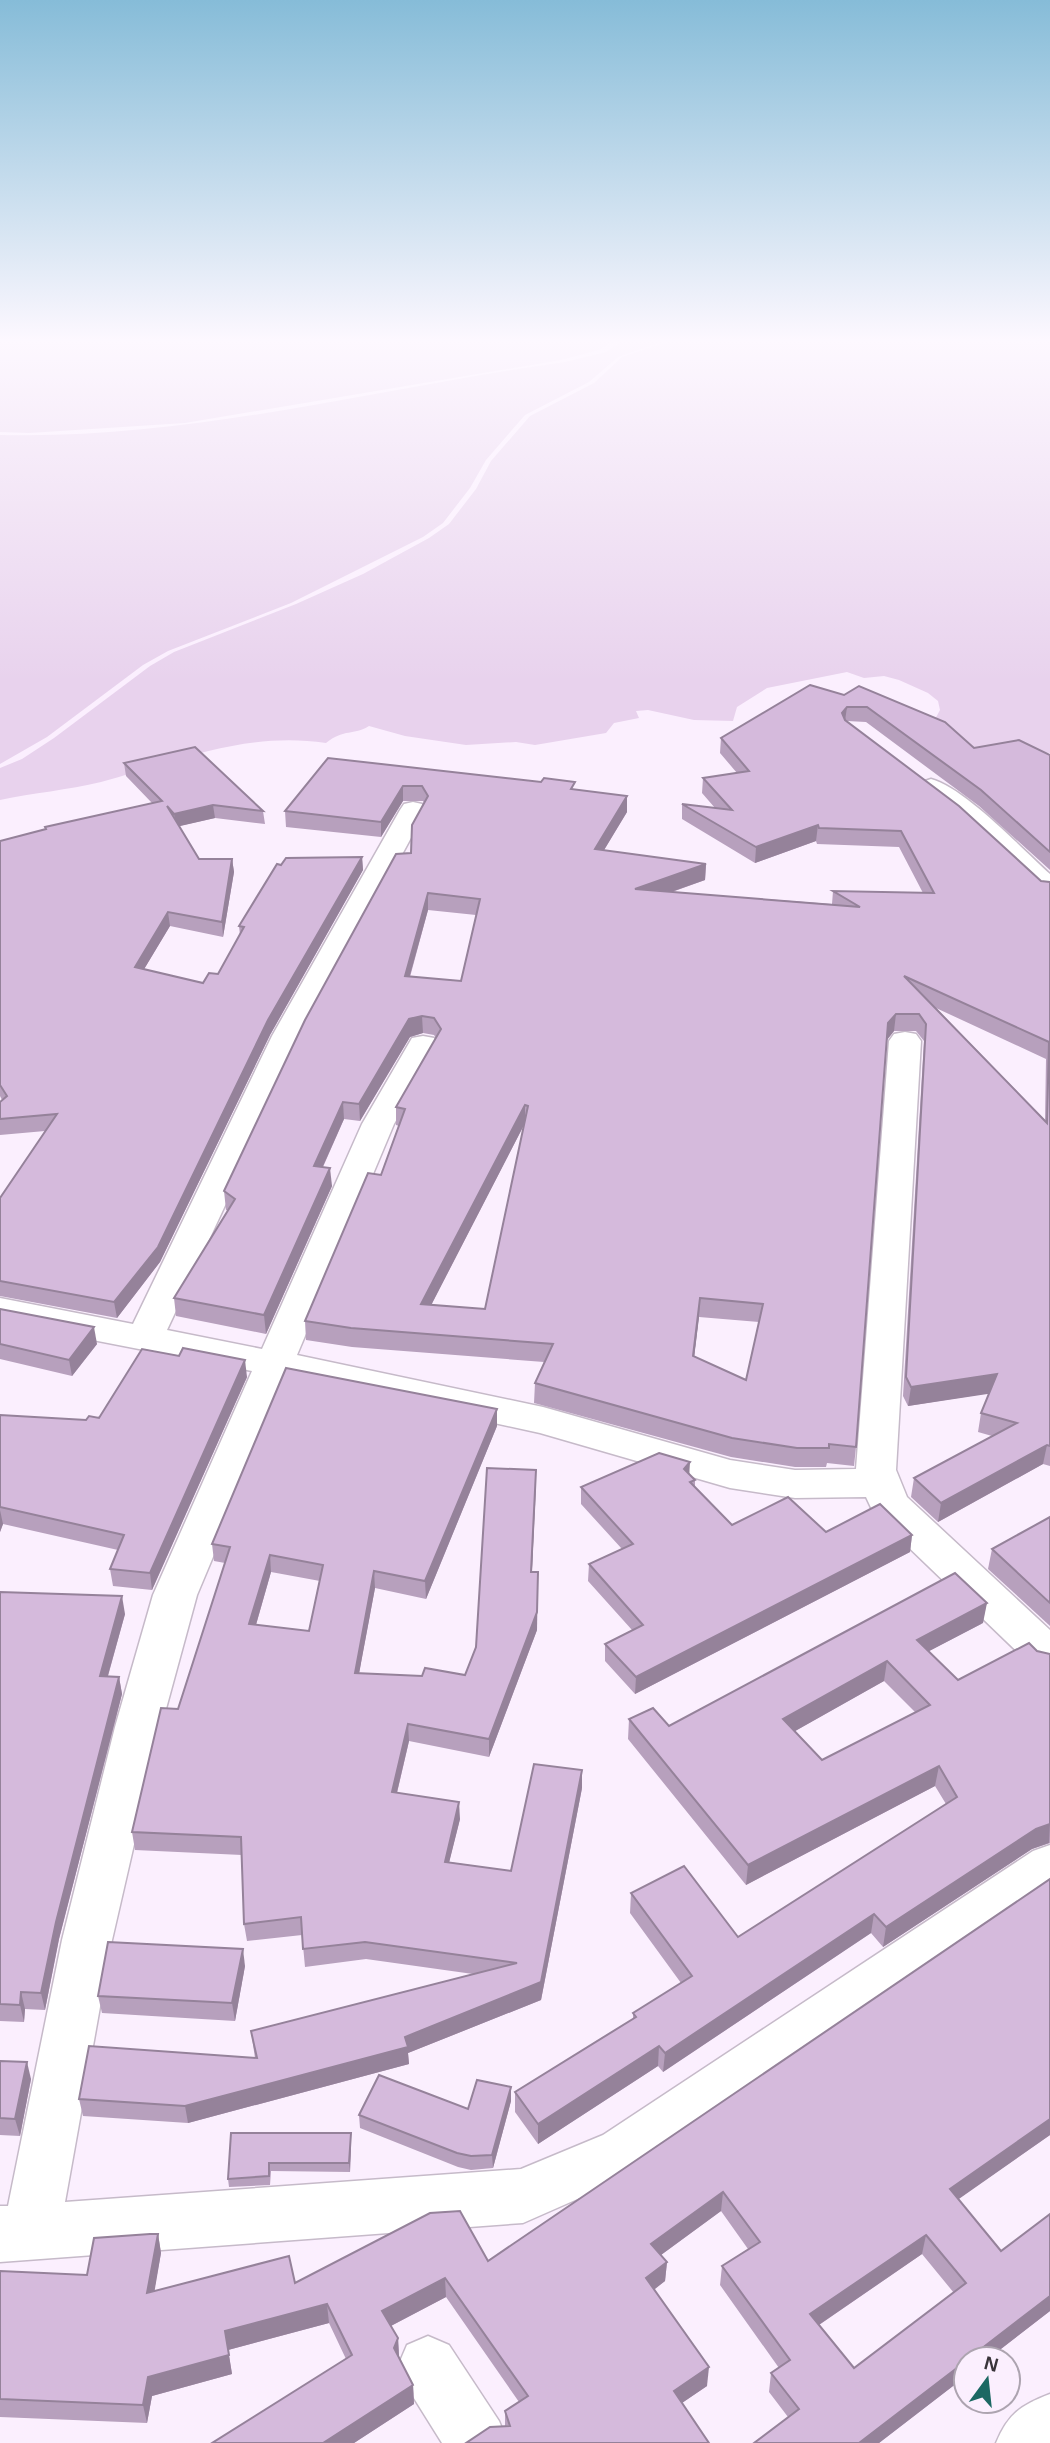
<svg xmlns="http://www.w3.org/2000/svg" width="1050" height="2443" viewBox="0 0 1050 2443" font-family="Arial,sans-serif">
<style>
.green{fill:#e8d2ed}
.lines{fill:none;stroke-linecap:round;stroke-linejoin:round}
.minor-casing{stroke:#c6bac9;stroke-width:3}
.minor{fill:#fff;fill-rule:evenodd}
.wall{fill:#b7a0bd;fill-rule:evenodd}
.shaded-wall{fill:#95829a}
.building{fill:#d5badc;stroke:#95829a;stroke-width:2;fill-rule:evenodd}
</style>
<rect width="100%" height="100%" fill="#fbeffe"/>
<g class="green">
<path d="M0 340H615L599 350 561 360 185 423 29 433 0 432Z"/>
<path d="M624 340H667L618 357 589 382 525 415 486 460 470 488 443 523 423 537 291 603 168 651 143 665 47 737 0 764V435C191 440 377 388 565 362L606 352Z"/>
<path d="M672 340H1050V753L949 746 932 725 940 710 938 701 928 693 899 680 884 676 864 678 847 672 767 688 737 707 733 721 694 720 648 710 636 711 639 718 614 723 606 733 535 745 516 742 466 745 405 736 369 726C353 736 345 728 326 743 246 731 177 761 101 782 68 790 33 793 0 800V768L22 759 54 738 150 666 174 652 296 604 363 574 429 538 449 524 476 489 491 461 530 416 594 383 622 357Z"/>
</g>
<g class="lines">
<g class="minor-casing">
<g id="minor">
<path d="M931 779C965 788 1022 849 1050 874V897L1040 895 959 820 922 792 918 787 922 782Z"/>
<path d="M413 802 422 804 426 810 304 1036 167 1330 262 1349 362 1124 412 1038 423 1036 434 1038 439 1045 394 1124 297 1355 543 1407 730 1460 795 1470 856 1469 889 1041 894 1034 905 1032 916 1034 921 1041 896 1470 907 1497 1050 1630V1673L1034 1668 874 1514 866 1497 795 1498 730 1488 540 1433 288 1378 197 1595 161 1727 112 1940 65 2202 521 2169 603 2135 1033 1851 1050 1845V1892L641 2171 523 2223 0 2262V2206H8L62 1940 115 1727 153 1595 252 1371 0 1322V1298L133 1324 272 1036 400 810 404 804Z"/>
<path d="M428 2336 449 2345 499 2421 508 2443H442L407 2387 398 2366 407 2345Z"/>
<path d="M1050 2394V2443H996C1008 2414 1021 2405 1050 2394Z"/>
</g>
</g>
<use href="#minor" class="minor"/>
</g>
<g class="wall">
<path d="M810 685 974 748 1050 755V870L979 806 866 722 847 721 1041 881 1050 882V1466L1043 1464 938 1522 911 1497 914 1478 992 1436 978 1432 981 1413 989 1393 908 1406 903 1396 924 1041 916 1031H894L887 1040 856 1447 854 1466 827 1463 826 1467H795L731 1457 534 1403 535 1383 544 1362 352 1347 306 1340 305 1321 381 1175 399 1126 396 1125V1107L436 1038 434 1035 423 1033 410 1037 360 1121 344 1119 323 1167 332 1186 266 1334 176 1316 174 1298 228 1211 226 1210 224 1191 411 853 424 803 423 801H403L381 837 286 827 285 811 328 758 627 796V812L604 850 706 864 705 880 672 892 832 904 833 891 923 893 899 847 817 844 816 841 755 863 682 819V804L715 808 702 793 703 778 737 773 720 753 721 738ZM428 910 476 915 461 981 410 977ZM936 1008 1046 1059 1045 1120ZM524 1125 485 1309 431 1305ZM699 1317 759 1322 746 1380 694 1357Z"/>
<path d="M124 763 263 811 265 824 215 818 179 826 199 859H232L234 872 223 937 170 926 144 969 203 983 218 974 240 935 239 926 281 865 362 857 363 870 270 1035 160 1262 117 1318 0 1296V1198L45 1131 0 1135V1102L2 1100 0 1096V841L45 829V827L152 803 126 776Z"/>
<path d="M0 1309 97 1344 72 1376 0 1359Z"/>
<path d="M247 1377 152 1590 113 1586 110 1569 118 1550 3 1524 0 1532V1415L86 1420Z"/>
<path d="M497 1426 426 1599 375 1588 359 1673 422 1676 465 1675 476 1647 536 1470 532 1572 537 1630 489 1757 409 1741 397 1793 460 1819 449 1862 511 1871 582 1788 541 2000 408 2053 409 2064 188 2123 83 2116 79 2099 255 2058 251 2031 473 1974 366 1959 305 1967 302 1935 247 1941 244 1924 242 1855 135 1850 132 1832 178 1709 225 1563 214 1561 212 1544ZM271 1572 320 1581 309 1631 256 1625Z"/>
<path d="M689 1474 695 1480V1487L732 1525 826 1532 912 1535 910 1552 635 1694 605 1661V1644L632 1630 588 1581 589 1564 622 1549 581 1504V1487Z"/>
<path d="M1050 1517V1626L988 1569 992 1549Z"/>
<path d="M0 1592 125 1614 108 1676 119 1677 122 1694 59 1939 45 2010 25 2009 24 2022 0 2021Z"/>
<path d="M983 1623 929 1651 958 1680 1037 1651 1050 1654V1843L1032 1849 883 1947 871 1933 663 2072 658 2066 538 2144 515 2112V2092L633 2019V2013L681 1983 630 1913 631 1893 738 1937 946 1804 935 1786 746 1885 628 1739 629 1719 669 1726ZM884 1681 915 1712 822 1760 795 1731Z"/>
<path d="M1050 1879V2135L958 2199 1050 2311 988 2359H966V2376L879 2443H754L788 2417 769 2392 771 2373 779 2368 720 2285 722 2266 748 2249 721 2211 661 2255 667 2262 665 2281 654 2289 707 2386 682 2403 505 2426V2411L519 2402 446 2297 391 2326 398 2338 399 2357 413 2385 414 2404 354 2443H212L346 2359 329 2323 228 2350 232 2374 152 2396 147 2423 0 2417V2271L87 2275 158 2234 161 2253 154 2291 295 2283 488 2261ZM922 2254 954 2293 854 2368 819 2325Z"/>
<path d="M245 1966 235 2021 102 2013 98 1996Z"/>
<path d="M0 2061 31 2079 20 2136 0 2135Z"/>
<path d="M511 2087V2101L493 2168 471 2170 458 2167 360 2128 359 2115 468 2109Z"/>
<path d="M231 2133H351V2142L350 2172 271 2171 270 2185 229 2187 228 2179Z"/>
</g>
<g class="shaded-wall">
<path d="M847 707 845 721 842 713Z"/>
<path d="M403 786V801L381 837V822Z"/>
<path d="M627 796V812L595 865V849Z"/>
<path d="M213 805 215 818 176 827 174 814Z"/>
<path d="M818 825 816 841 755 863 756 847Z"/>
<path d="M362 857 363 870 270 1035 160 1262 117 1318 114 1302 268 1020Z"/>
<path d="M232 859 234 872 223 937 222 922Z"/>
<path d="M706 864 705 880 634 905 635 889Z"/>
<path d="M428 893V910L405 993V976Z"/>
<path d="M168 912 170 926 137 981 135 967Z"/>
<path d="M896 1014 894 1031 886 1041 888 1023Z"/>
<path d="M422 1016 423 1033 410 1037 360 1121 359 1104 409 1019Z"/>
<path d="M343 1102 344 1119 315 1184 314 1166Z"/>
<path d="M525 1105V1123L422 1323 421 1304Z"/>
<path d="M330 1168 332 1186 266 1334 264 1315Z"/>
<path d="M700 1298 699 1317 692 1375 693 1356Z"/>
<path d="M94 1327 97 1344 72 1376 69 1360Z"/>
<path d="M245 1360 247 1377 152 1590 150 1573Z"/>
<path d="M997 1374 994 1393 908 1406 911 1387Z"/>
<path d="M497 1409V1426L426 1599 425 1581Z"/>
<path d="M1047 1445 1043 1464 938 1522 941 1503Z"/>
<path d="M690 1462 689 1479 684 1469Z"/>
<path d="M536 1470V1487L531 1589V1572Z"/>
<path d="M0 1510 3 1524 0 1532Z"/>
<path d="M912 1535 910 1552 635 1694 636 1677Z"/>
<path d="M270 1555 271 1572 251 1642 249 1624Z"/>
<path d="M374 1571 375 1588 356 1690 355 1673Z"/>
<path d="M538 1572 537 1630 489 1757V1739Z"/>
<path d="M122 1596 125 1614 103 1693 100 1676Z"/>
<path d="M987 1603 983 1623 914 1659 917 1640Z"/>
<path d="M887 1661 884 1681 781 1739 783 1719Z"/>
<path d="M119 1677 122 1694 59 1939 45 2010 41 1993 56 1922Z"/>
<path d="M408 1724 409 1741 393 1809 392 1792Z"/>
<path d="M939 1766 935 1786 746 1885 748 1865Z"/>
<path d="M582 1770V1788L541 2000 408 2053 409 2064 188 2123 185 2106 405 2037 541 1982Z"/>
<path d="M459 1802 460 1819 445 1879V1862Z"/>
<path d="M1050 1824 1049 1843 1032 1849 883 1947 886 1927 1036 1829Z"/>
<path d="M874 1914 871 1933 663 2072 665 2053Z"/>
<path d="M243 1949 245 1966 235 2021 232 2003Z"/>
<path d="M21 1992 25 2009 24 2022 20 2005Z"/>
<path d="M659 2046 658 2066 538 2144V2124Z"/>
<path d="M27 2062 31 2079 20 2136 15 2119Z"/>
<path d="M511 2087V2101L493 2168 492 2155Z"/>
<path d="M1050 2119V2135L946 2208 950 2189Z"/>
<path d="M351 2133V2142L350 2172 349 2163Z"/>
<path d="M723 2192 721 2211 650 2263 651 2244Z"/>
<path d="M158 2234 161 2253 151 2312 147 2293Z"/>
<path d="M926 2235 922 2254 807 2333 810 2314Z"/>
<path d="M667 2262 665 2281 645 2297 646 2278Z"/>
<path d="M445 2278 446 2297 383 2330 382 2311Z"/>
<path d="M1050 2296V2311L988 2359H968Z"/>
<path d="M327 2304 329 2323 228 2350 225 2331Z"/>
<path d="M398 2338 399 2356 396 2367 394 2348Z"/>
<path d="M229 2355 232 2374 152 2396 147 2423 143 2405 148 2377Z"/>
<path d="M966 2361V2376L879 2443H859Z"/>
<path d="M709 2367 707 2386 673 2409 674 2391Z"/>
<path d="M413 2385 414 2404 354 2443H323Z"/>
</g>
<g class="building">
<path d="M810 685 844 695 859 686 945 722 974 748 1019 740 1050 755V852L981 790 867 707H847L842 713 845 720 959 806 1041 881 1050 882V1446L1047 1445 941 1503 914 1478 1017 1423 981 1413 997 1374 911 1387 906 1377 926 1024 919 1014H896L888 1023 856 1447 829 1444V1448H797L732 1438 535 1383 553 1344 351 1328 305 1321 368 1173 381 1175 405 1109 396 1107 441 1029 434 1018 422 1016 409 1019 359 1104 343 1102 314 1166 330 1168 264 1315 174 1298 235 1199 224 1191 305 1020 396 854 411 853 412 825 428 796 422 786H403L381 822 285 811 328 758 541 782 544 778 575 782 571 789 627 796 595 849 706 864 635 889 860 907 833 891 934 893 901 831 819 828 818 825 756 847 682 804 732 810 703 778 749 771 721 738ZM428 893 480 899 461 981 405 976ZM904 976 1049 1042 1047 1123ZM525 1105 528 1106 485 1309 421 1304ZM700 1298 763 1304 746 1380 693 1356Z"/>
<path d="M195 747 263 811 213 805 174 814 167 806 199 859H232L222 922 168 912 135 967 203 983 209 973 218 974 244 927 239 926 277 864 281 865 286 858 362 857 268 1020 158 1247 114 1302 0 1281V1198L57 1114 0 1119V1102L7 1096 0 1085V841L46 829 45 827 162 801 124 763Z"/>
<path d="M0 1309 94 1327 69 1360 0 1344Z"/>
<path d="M183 1348 245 1360 150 1573 110 1569 124 1535 0 1507V1415L86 1420 89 1416 99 1418 142 1349 179 1356Z"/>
<path d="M286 1368 497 1409 425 1581 374 1571 355 1673 422 1676 425 1668 465 1675 476 1647 487 1468 536 1470 531 1572H538L537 1612 489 1739 408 1724 392 1792 459 1802 445 1862 511 1871 534 1764 582 1770 541 1982 405 2037 408 2047 185 2106 79 2099 89 2046 257 2058 251 2031 517 1963 365 1942 303 1949 301 1917 244 1924 241 1837 132 1832 161 1708 178 1709 230 1547 212 1544ZM270 1555 323 1565 309 1631 249 1624Z"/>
<path d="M659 1453 690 1462 684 1469 695 1480 690 1482 732 1525 788 1497 826 1532 880 1504 912 1535 636 1677 605 1644 643 1625 589 1564 633 1544 581 1487Z"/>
<path d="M1050 1517V1603L992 1549Z"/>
<path d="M955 1573 987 1603 917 1640 958 1680 1029 1643 1037 1651 1050 1654V1824L1036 1829 886 1927 874 1914 665 2053 659 2046 538 2124 515 2092 636 2017 633 2013 692 1976 631 1893 684 1866 738 1937 957 1797 939 1766 748 1865 629 1719 653 1708 669 1726ZM887 1661 930 1705 822 1760 783 1719Z"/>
<path d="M0 1592 122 1596 100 1676 119 1677 56 1922 41 1993 21 1992 20 2005 0 2004Z"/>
<path d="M1050 1879V2119L950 2189 1001 2251 1050 2214V2296L968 2359H966V2361L859 2443H754L799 2409 771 2373 790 2360 722 2266 760 2242 723 2192 651 2244 667 2262 646 2278 709 2367 674 2391 709 2443H466L490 2427 510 2426 505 2411 528 2396 445 2278 382 2311 398 2338 394 2348 413 2385 323 2443H212L352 2355 327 2304 225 2331 229 2355 148 2377 143 2405 0 2399V2271L87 2275 94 2238 150 2234H158L147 2293 289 2256 295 2283 430 2213 460 2211 488 2261ZM926 2235 966 2283 854 2368 810 2314Z"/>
<path d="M108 1942 243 1949 232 2003 98 1996Z"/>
<path d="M0 2061 27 2062 15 2119 0 2118Z"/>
<path d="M379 2075 468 2109 477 2080 511 2087 492 2155 471 2156 457 2153 359 2115Z"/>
<path d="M231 2133H351L349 2163H269V2176L228 2179Z"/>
</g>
<linearGradient id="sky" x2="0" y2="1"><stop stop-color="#86bcd8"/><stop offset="0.5" stop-color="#fdf8ff"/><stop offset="1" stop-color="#fdf8ff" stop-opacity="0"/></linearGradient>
<rect width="1050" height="682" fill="url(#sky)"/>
<g transform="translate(987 2380) rotate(15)"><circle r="33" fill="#fbeffe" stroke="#ada4b0" stroke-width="2"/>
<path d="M0-5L12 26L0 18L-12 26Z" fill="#1c6863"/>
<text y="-10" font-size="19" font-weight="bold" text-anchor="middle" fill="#39343a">N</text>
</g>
</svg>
